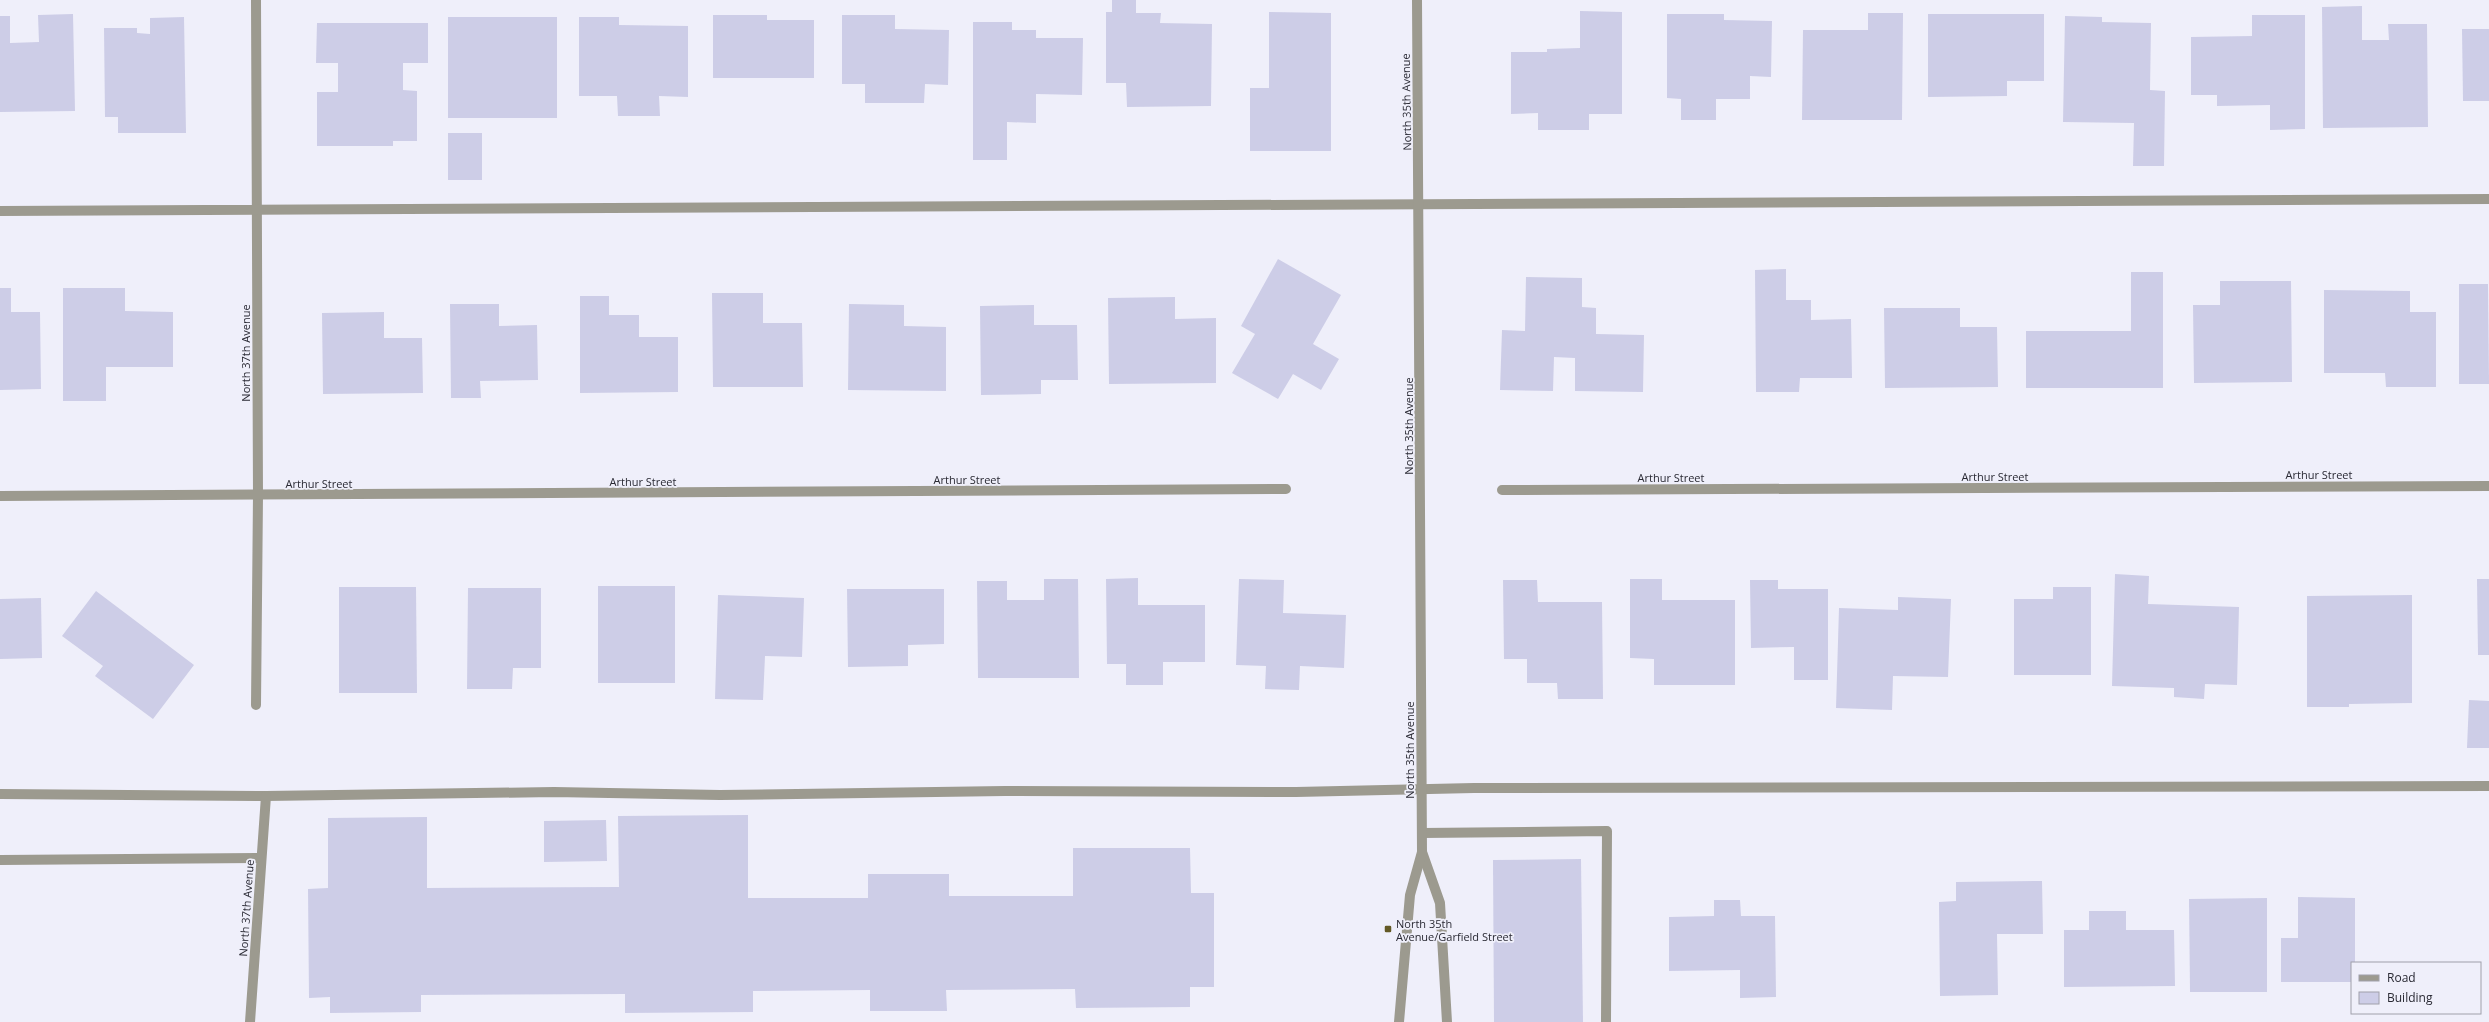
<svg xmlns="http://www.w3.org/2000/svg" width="2489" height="1022" viewBox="0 0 2489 1022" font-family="'Open Sans',sans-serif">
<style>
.building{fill:#cdcde7}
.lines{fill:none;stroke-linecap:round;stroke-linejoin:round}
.minor{stroke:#9c9a8f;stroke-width:10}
.poi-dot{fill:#635925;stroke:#efeffa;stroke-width:1.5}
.labels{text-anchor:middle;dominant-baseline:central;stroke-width:3.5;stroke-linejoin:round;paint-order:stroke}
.street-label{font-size:11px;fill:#292933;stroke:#efeffa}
.poi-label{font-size:11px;fill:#292933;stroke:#efeffa;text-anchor:start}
</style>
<rect width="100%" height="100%" fill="#efeffa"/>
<g class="building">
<path d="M1112 0H1136V13H1161L1160 23 1212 24 1211 106 1127 107 1126 83H1106V12H1112Z"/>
<path d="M2362 6V40H2389L2388 24H2427L2428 127 2323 128 2322 7Z"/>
<path d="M1580 11 1622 12V114H1589V130H1538V113L1511 114V52H1547V49L1580 48Z"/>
<path d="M1269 12 1331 13V151H1250V88H1269Z"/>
<path d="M1868 13H1903L1902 120H1802L1803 30H1868Z"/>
<path d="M73 14 75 111 0 112V16H10V43L39 42 38 15Z"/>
<path d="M1667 14H1724V20L1772 21 1771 77 1750 76V99H1716V120H1681V99L1667 98Z"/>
<path d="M1928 14H2044V81H2007V96L1928 97Z"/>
<path d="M713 15H767V20H814V78H713Z"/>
<path d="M842 15H895V29L949 30 948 85 925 84 924 103H865V84H842Z"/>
<path d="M2252 15H2305V129L2270 130V105L2217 106V95H2191V37L2252 36Z"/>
<path d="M2065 16 2102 17V22L2151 23 2150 90 2165 91 2164 166H2133L2134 123 2063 122Z"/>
<path d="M184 17 186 133H118V117H105L104 28H137V33L150 34V18Z"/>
<rect x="448" y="17" width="109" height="101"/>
<path d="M579 17H619V25L688 26V97L659 96 660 116H618L617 96H579Z"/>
<path d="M973 22H1012V30H1036V38H1083L1082 95 1036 94V123L1007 122V160H973Z"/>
<path d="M317 23H428V63H403V90L417 91V141H393V146H317V92H338V63H316Z"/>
<path d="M2462 29H2489V101H2463Z"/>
<rect x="448" y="133" width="34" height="47"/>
<path d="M1278 259 1341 295 1313 344 1339 359 1321 390 1293 374 1278 399 1232 373 1255 334 1241 326Z"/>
<path d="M1786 269V300H1811V320L1851 319 1852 378H1800L1799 392H1756L1755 270Z"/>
<path d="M2131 272H2163V388H2026V331H2131Z"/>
<path d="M1526 277 1582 278V307L1596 308V334L1644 335 1643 392 1575 391V358L1554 357 1553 391 1500 390 1502 330 1525 331Z"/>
<path d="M2220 281H2291L2292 382 2194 383 2193 305H2220Z"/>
<path d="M2459 284H2488L2489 384H2459Z"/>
<path d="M0 288H11V312H40L41 389 0 390Z"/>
<path d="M63 288H125V311L173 312V367H106V401H63Z"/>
<path d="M2324 290 2410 291V312H2436V387H2386L2385 373H2324Z"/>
<path d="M712 293H763V323H802L803 387H713Z"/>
<path d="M580 296H609V315H639V337H678V392L580 393Z"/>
<path d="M1175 297V319L1216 318V383L1109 384 1108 298Z"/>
<path d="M450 304H499V326L537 325 538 380 480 381 481 398H451Z"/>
<path d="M849 304 904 305V326L946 327V391L848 390Z"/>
<path d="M1034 305V325H1077L1078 380H1041V394L981 395 980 306Z"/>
<path d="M1884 308H1960V327H1997L1998 387 1885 388Z"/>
<path d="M384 312V338H422L423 393 323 394 322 313Z"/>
<path d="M2115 574 2149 576 2148 604 2239 607 2237 685 2205 684 2204 699 2174 697V688L2112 686Z"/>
<path d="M1138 578V605H1205V662H1163V685H1126V664H1107L1106 579Z"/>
<path d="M1044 579H1078L1079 678H978L977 581H1007V600H1044Z"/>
<path d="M1239 579 1284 580 1283 613 1346 615 1344 668 1300 666 1299 690 1265 689 1266 666 1236 665Z"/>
<path d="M1630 579H1662V600H1735V685H1654V659L1630 658Z"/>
<path d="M2477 579H2489V655H2478Z"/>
<path d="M1503 580H1537L1538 602H1602L1603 699H1558L1557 683H1527V659H1504Z"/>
<path d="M1750 580H1778V589H1828V680H1794V647L1751 648Z"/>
<rect x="598" y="586" width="77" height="97"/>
<path d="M339 587H416L417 693H339Z"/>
<path d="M2053 587H2091V675H2014V599H2053Z"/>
<path d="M468 588H541V668H513L512 689H467Z"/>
<path d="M847 589H944V644L908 645V666L848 667Z"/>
<path d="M96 591 194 665 153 719 95 676 103 666 62 636Z"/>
<path d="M718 595 804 598 802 657 765 656 763 700 715 699Z"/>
<path d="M2412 595V703L2349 704V707H2307V596Z"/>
<path d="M1898 597 1951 599 1948 677 1893 676 1892 710 1836 708 1839 608 1898 610Z"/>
<path d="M41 598 42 658 0 659V599Z"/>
<path d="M2469 700 2489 701V748H2467Z"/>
<path d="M748 815V898H868V874H949V896H1073V848H1190L1191 893H1214V987H1190V1007L1076 1008 1075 989 946 990 947 1011H870V990L753 991V1012L625 1013V994L421 995V1012L330 1013V997L309 998 308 889 328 888V818L427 817V888L619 887 618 816Z"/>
<path d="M606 820 607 861 544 862V821Z"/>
<path d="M1581 859 1583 1022H1494L1493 860Z"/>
<path d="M2042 881 2043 934H1997L1998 995 1940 996 1939 902 1956 901V882Z"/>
<path d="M2298 897 2355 898V963H2352V982H2281V938H2298Z"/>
<path d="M2267 898V992H2190L2189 899Z"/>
<path d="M1714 900H1740L1741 916H1775L1776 997 1740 998V970L1669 971V917L1714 916Z"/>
<path d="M2089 911H2126V930H2174L2175 986 2064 987V930H2089Z"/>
</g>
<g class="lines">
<g class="minor">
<path d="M256 0 258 495 256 705"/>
<path d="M0 211 2489 199"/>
<path d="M1502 490 2489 486"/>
<path d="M0 496 1286 489"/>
<path d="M0 794 266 796 554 792 720 795 1005 791 1296 792 1474 788 2489 786"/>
<path d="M1422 833 1607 831 1606 1022"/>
<path d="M1422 852 1440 903 1447 1022"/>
<path d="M0 860 261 858"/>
<path d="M250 1022 266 796"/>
<path d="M1399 1022 1410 895 1422 852 1417 0"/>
</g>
</g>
<rect class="poi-dot" x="1384" y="925" width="8" height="8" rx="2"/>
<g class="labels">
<g class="street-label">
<text transform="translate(1406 102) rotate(-91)">North 35th Avenue</text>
<text transform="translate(245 353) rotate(-90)">North 37th Avenue</text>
<text transform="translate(1408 426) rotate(-90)">North 35th Avenue</text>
<text x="2319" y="474">Arthur Street</text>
<text x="1995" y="476">Arthur Street</text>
<text x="1671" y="477">Arthur Street</text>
<text x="967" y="479">Arthur Street</text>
<text x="643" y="481">Arthur Street</text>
<text x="319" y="483">Arthur Street</text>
<text transform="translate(1409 750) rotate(-90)">North 35th Avenue</text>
<text transform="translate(246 908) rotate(-86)">North 37th Avenue</text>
</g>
<g class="poi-label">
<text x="1396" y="923">North 35th<tspan x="1396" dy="13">Avenue/Garfield Street</tspan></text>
</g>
</g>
<rect x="2351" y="962" width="130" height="52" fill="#efeffa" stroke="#a0a0aa"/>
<rect x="2359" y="975" width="20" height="6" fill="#9c9a8f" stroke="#a0a0aa"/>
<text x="2387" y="982" font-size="12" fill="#292933">Road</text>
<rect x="2359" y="992" width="20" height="12" fill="#cdcde7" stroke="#a0a0aa"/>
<text x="2387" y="1002" font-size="12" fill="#292933">Building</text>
</svg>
